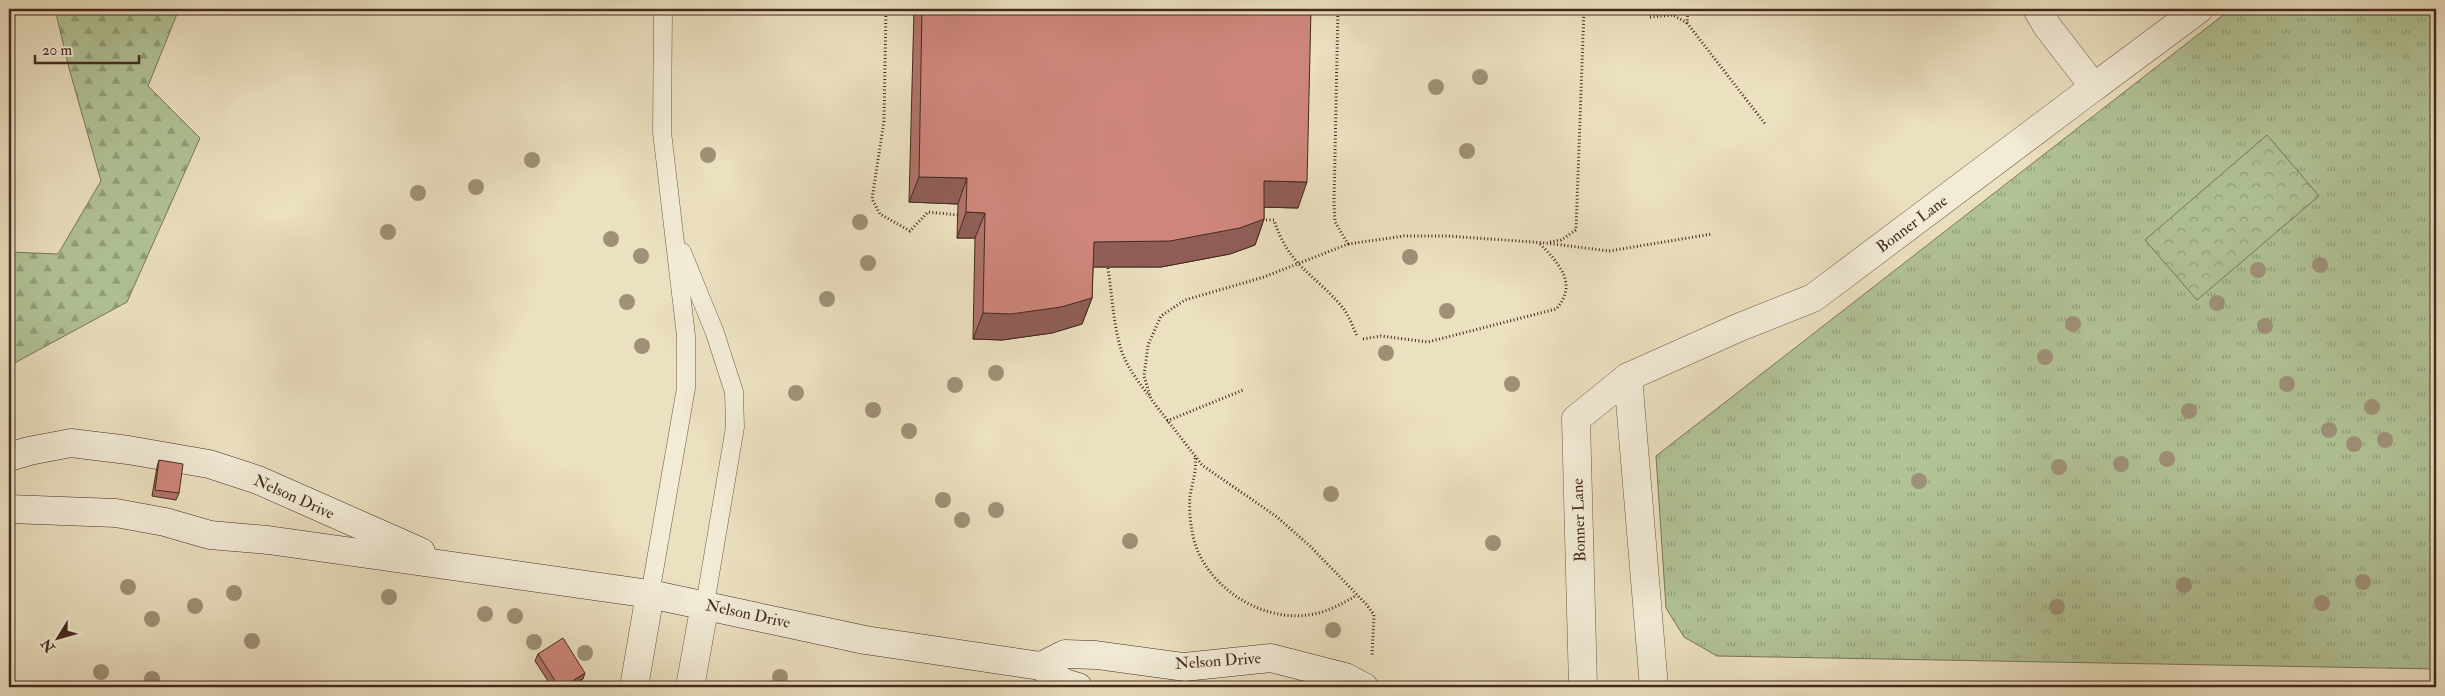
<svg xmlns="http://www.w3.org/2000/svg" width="2445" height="696" viewBox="0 0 2445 696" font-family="'IM FELL Double Pica',serif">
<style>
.grass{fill:url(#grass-tufts);stroke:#7a765b}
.forest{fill:url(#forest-firs);stroke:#7a765b}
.park{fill:url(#park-crowns);stroke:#7a765b}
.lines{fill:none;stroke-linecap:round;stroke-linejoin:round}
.lane-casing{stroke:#6e5847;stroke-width:19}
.street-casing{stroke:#6e5847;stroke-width:29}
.secondary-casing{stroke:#442a1f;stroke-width:29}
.path{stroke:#442a1f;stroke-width:3;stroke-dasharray:1 2.5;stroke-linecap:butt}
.lane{stroke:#f2ebd6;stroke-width:18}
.street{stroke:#f2ebd6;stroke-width:28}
.secondary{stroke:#f2ebd6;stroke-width:28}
.tree{fill:#9e9178}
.wall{fill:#b1736b;stroke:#442a1f}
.shaded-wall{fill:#905e57;stroke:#442a1f}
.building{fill:#ce867c;stroke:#442a1f}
.labels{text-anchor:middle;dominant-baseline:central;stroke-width:4.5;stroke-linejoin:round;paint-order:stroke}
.street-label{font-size:16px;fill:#442a1f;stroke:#f2ebd6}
</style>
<defs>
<pattern id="grass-tufts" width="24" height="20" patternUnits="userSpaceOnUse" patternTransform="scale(1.25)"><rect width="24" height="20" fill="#b1c397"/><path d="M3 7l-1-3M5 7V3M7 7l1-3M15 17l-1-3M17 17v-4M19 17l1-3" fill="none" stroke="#929f7b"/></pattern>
<pattern id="forest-firs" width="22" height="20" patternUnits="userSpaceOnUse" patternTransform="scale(1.25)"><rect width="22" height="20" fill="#b1c397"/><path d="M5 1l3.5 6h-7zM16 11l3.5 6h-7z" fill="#929f7b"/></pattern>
<pattern id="park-crowns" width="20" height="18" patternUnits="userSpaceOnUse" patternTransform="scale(1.25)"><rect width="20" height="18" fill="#b1c397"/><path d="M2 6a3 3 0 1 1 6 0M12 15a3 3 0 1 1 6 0" fill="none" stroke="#929f7b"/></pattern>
</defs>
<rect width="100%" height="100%" fill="#ebe0c0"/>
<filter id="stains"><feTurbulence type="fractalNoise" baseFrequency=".004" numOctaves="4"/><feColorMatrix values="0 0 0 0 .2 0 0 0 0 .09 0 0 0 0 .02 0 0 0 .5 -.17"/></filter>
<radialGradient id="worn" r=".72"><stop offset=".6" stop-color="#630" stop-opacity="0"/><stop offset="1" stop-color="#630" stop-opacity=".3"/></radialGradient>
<path class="grass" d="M2231 9H2436V669L1717 656 1684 637 1666 608 1656 456Z"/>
<path class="forest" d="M55 9H179L148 86 200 138 127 302 9 366V252L58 254 101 181 69 68Z"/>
<path class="park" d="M2267 135 2319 196 2197 300 2145 240Z"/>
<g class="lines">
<g class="lane-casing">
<g id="lane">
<path d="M682 252 715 333 734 392 735 427 705 604"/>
<path d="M650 594 686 388V336L662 132 663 9"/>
</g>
</g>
<g class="street-casing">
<g id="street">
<path d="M2094 87 2199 9"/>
<path d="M1628 377 1654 687"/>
<path d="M634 687 650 594"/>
<path d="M690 687 705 604"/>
<path d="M1583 687 1576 419 1628 377 1740 327 1813 298 2094 87 2047 26 2037 9"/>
</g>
</g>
<g class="secondary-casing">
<g id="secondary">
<path d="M9 457 29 451 71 443 128 450 209 464 258 480 421 552"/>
<path d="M9 509 116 513 165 522 210 535 268 540 650 594 865 640 1041 666 1064 683 1078 687"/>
<path d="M1041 666 1065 654 1096 655 1184 667 1271 658 1345 677 1364 687"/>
</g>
</g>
<g class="path">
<path d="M886 9 884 121 872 199 880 214 910 231 928 212 958 215"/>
<path d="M1338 9 1334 203 1335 222 1348 244 1264 277 1185 300 1161 316 1148 345 1144 376 1151 399 1202 465 1277 517 1310 546 1367 605 1374 615 1372 656"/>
<path d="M1688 9 1687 23 1766 125"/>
<path d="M1650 17 1673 15 1687 23"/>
<path d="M1259 220H1274C1289 267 1315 274 1343 308 1349 316 1353 327 1357 336"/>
<path d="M1550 242 1561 240 1576 230 1584 9"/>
<path d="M1348 244 1404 236H1448L1546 243 1609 251 1712 234"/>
<path d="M1108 268C1112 294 1113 321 1120 346 1125 365 1138 381 1149 396"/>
<path d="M1363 339 1381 336 1428 342 1556 309C1579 284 1558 262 1539 243"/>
<path d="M1167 421 1243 390"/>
<path d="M1195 458C1197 471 1192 483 1190 496 1189 507 1190 520 1192 531 1200 582 1257 622 1308 615 1326 613 1342 604 1357 595"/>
</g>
<use href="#lane" class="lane"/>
<use href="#street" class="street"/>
<use href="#secondary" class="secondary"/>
</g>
<g class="tree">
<circle cx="1480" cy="77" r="8"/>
<circle cx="1436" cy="87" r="8"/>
<circle cx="1467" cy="151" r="8"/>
<circle cx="708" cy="155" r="8"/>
<circle cx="532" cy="160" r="8"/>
<circle cx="476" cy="187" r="8"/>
<circle cx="418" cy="193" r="8"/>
<circle cx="860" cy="222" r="8"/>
<circle cx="388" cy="232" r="8"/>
<circle cx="611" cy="239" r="8"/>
<circle cx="641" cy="256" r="8"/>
<circle cx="1410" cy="257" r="8"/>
<circle cx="868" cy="263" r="8"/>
<circle cx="2320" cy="265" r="8"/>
<circle cx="2258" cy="270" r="8"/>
<circle cx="827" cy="299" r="8"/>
<circle cx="627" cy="302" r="8"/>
<circle cx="2217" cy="303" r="8"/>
<circle cx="1447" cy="311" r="8"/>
<circle cx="2073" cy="324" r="8"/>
<circle cx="2265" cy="326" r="8"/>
<circle cx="642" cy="346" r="8"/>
<circle cx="1386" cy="353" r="8"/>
<circle cx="2045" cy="357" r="8"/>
<circle cx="996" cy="373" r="8"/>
<circle cx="1512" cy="384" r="8"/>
<circle cx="2287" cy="384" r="8"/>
<circle cx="955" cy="385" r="8"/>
<circle cx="796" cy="393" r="8"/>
<circle cx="2372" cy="407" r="8"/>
<circle cx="873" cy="410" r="8"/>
<circle cx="2189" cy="411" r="8"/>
<circle cx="2329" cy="430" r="8"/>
<circle cx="909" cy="431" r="8"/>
<circle cx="2385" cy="440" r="8"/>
<circle cx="2354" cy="444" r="8"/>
<circle cx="2167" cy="459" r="8"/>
<circle cx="2121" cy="464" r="8"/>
<circle cx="2059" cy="467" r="8"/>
<circle cx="1919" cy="481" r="8"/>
<circle cx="1331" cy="494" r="8"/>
<circle cx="943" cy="500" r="8"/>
<circle cx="996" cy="510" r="8"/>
<circle cx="962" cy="520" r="8"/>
<circle cx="1130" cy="541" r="8"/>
<circle cx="1493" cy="543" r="8"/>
<circle cx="2363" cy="582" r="8"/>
<circle cx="2184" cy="585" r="8"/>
<circle cx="128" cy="587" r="8"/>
<circle cx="234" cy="593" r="8"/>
<circle cx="389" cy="597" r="8"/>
<circle cx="2322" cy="603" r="8"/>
<circle cx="195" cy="606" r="8"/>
<circle cx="2057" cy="607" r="8"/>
<circle cx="485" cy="614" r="8"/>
<circle cx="515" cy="616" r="8"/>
<circle cx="152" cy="619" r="8"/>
<circle cx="1333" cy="630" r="8"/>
<circle cx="252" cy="641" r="8"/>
<circle cx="534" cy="642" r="8"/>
<circle cx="585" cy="653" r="8"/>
<circle cx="101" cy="672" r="8"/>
<circle cx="780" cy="677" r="8"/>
<circle cx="152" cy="679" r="8"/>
</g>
<g class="wall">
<path d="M914 9H1311L1298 208 1264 207V219L1255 245 1230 254 1161 267H1093L1092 298 1082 324 1052 333 1002 340 973 339 975 238H957L958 204 909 202Z"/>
<path d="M159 460 179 493 176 500 152 496 157 467Z"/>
<path d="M538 654 583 679 571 687H552L535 661Z"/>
</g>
<g class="shaded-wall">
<path d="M919 177 967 178 958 204 909 202Z"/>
<path d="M1264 181 1307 182 1298 208 1255 207Z"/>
<path d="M966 212 985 213 975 238H957Z"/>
<path d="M1264 219 1255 245 1230 254 1161 267H1085L1094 242Z"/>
<path d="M1092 298 1082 324 1052 333 1002 340 973 339 983 313Z"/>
<path d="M585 673 583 679 571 687H563Z"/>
</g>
<g class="building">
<path d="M922 9H1311L1307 182 1264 181V219L1240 228 1170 241 1094 242 1092 298 1061 307 1011 314 983 313 985 213 966 212 967 178 919 177Z"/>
<path d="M159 460 183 464 179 493 155 490Z"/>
<path d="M563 638 585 673 563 687H559L538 654Z"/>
</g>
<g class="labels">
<g class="street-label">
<text transform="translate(1912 224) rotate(-37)">Bonner Lane</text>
<text transform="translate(294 497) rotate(24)">Nelson Drive</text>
<text transform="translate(1579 520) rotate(-92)">Bonner Lane</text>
<text transform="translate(748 614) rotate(12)">Nelson Drive</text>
<text transform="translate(1218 661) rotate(-4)">Nelson Drive</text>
</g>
</g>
<rect width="2445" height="696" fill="none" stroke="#ebe0c0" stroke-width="30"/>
<rect x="10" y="10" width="2425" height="676" fill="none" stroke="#442a1f" stroke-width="2.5"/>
<rect x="15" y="15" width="2415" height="666" fill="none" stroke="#442a1f"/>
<g transform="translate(58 638) rotate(233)" stroke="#f2ebd6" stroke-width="4" paint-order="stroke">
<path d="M0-4L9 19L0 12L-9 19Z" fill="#442a1f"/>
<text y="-8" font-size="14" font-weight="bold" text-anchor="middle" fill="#442a1f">N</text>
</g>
<path d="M35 55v8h104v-8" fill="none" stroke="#442a1f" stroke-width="2.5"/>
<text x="42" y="55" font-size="15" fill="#442a1f" stroke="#f2ebd6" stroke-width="4" paint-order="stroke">20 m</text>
<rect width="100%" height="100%" filter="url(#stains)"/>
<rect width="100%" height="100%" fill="url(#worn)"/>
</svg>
